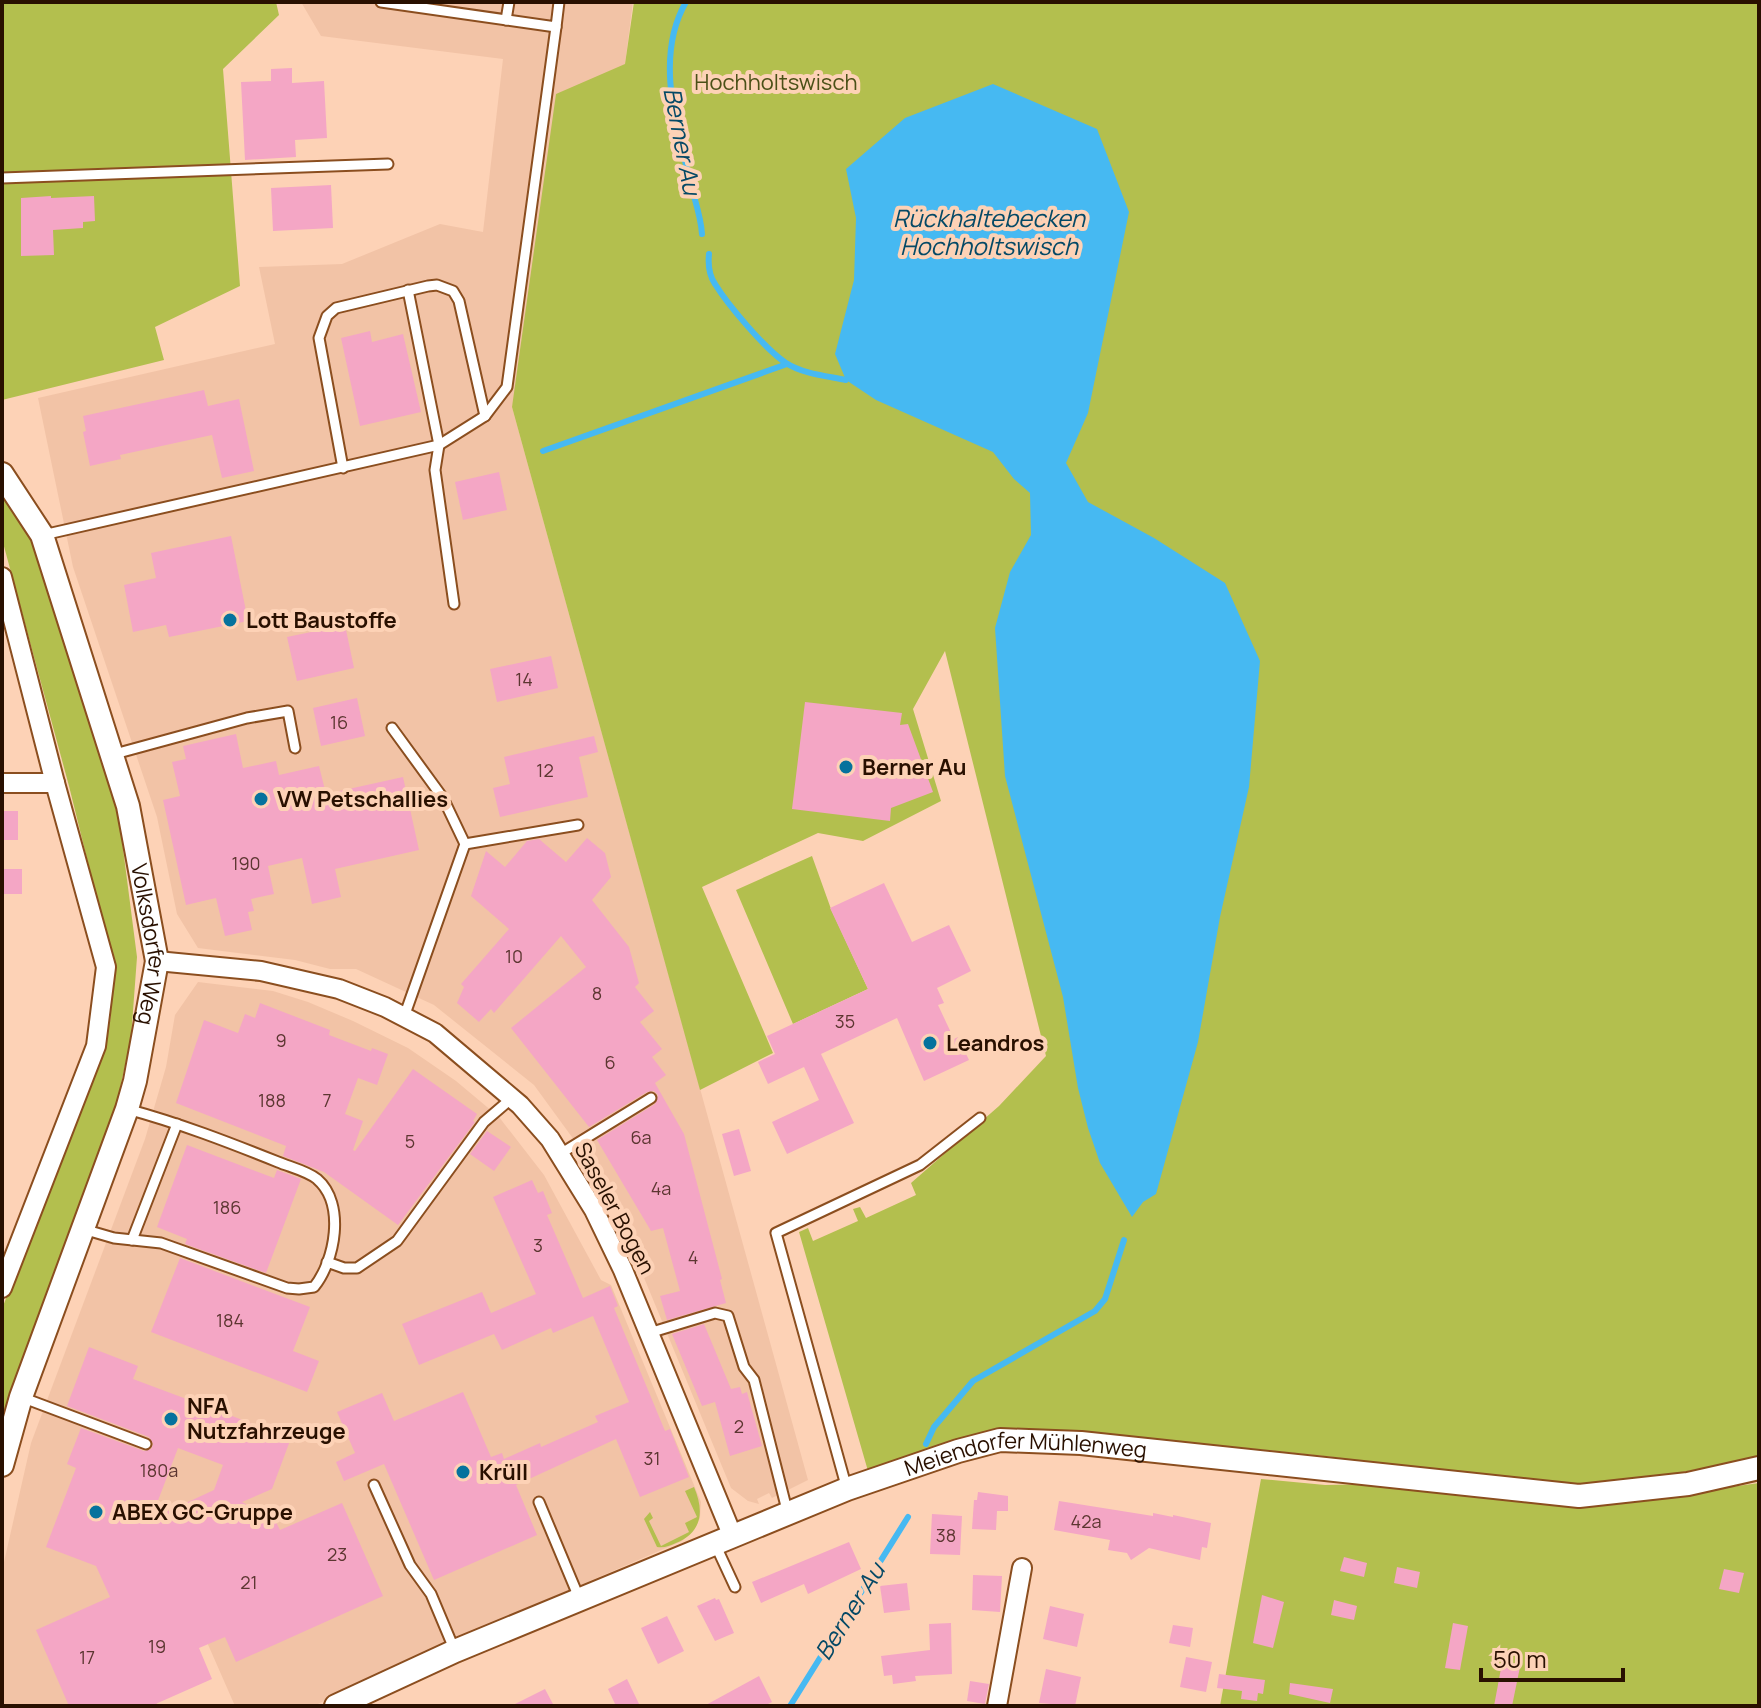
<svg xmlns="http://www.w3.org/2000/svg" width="1761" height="1708" viewBox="0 0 1761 1708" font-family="Manrope,sans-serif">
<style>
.built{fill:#f2c3a6}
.green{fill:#b3bf4e}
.water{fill:#46b9f2}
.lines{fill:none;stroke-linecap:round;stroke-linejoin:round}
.stream{stroke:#46b9f2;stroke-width:6}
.building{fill:#f4a6c5;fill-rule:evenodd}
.service-casing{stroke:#8b4e1f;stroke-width:13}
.minor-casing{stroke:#8b4e1f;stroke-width:22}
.tertiary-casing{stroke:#8b4e1f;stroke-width:26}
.service{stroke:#fff;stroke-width:9}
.minor{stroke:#fff;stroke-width:18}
.tertiary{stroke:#fff;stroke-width:22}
.poi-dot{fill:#05729d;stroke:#fdd2b6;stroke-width:3}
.labels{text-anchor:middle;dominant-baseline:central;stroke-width:8;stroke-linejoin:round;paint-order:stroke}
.number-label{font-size:18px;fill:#5c3631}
.park-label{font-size:22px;fill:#4a5017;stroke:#fdd2b6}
.poi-label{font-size:22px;font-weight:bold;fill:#291000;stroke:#fdd2b6;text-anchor:start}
.street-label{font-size:22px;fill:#291000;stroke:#fdd2b6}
.water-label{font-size:24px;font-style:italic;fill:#054966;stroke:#fdd2b6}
</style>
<rect width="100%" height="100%" fill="#fdd2b6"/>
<g class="built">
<path d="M301 2H633L625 64 512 407 808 1480 772 1498 769 1493 757 1499 759 1504 748 1501 731 1488 604 1181 534 1085 434 1005 356 969H330L295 960 198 948 177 914 157 817 73 567 38 398 275 344 259 267 342 264 440 224 483 232 503 59 321 36Z"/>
<path d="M198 982 273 991 308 1002 353 1021 408 1048 456 1081 499 1117 544 1175 601 1280 611 1285 701 1502 700 1518 694 1530 682 1541 380 1672 314 1706H235L170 1558 106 1587 158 1706H2V1571L31 1443 145 1139 166 1067 175 1015Z"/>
</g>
<g class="green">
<path d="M2 2H276L279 15 223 69 240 286 155 327 164 360 2 400Z"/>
<path d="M634 2H1759V1458L1611 1485 1485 1479 1333 1457 1117 1435 1010 1428 961 1438 868 1471 799 1232 808 1228 813 1241 858 1221 853 1209 860 1207 866 1218 916 1195 911 1183 999 1106 1046 1056 945 651 913 709 941 801 863 841 818 833 702 887 773 1053 700 1090 512 407 556 94 625 64Z"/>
<path d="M2 487 32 539 118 810 137 957 131 1038 114 1116 2 1425V1309L110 1022 114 968 69 786 2 539Z"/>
<path d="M812 856 831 909 868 989 793 1024 736 890Z"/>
<path d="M1261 1479 1325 1485 1381 1484 1590 1507 1759 1483V1706H1220Z"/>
<path d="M694 1487C704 1510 703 1532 676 1543 669 1546 665 1548 657 1547L644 1519 650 1512 653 1518 649 1521 661 1546 689 1532 685 1523 697 1517 685 1491Z"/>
</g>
<path class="water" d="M993 84 1097 129 1129 212 1088 413 1066 463 1088 502 1154 538 1225 583 1260 661 1249 787 1220 917 1198 1042 1156 1194 1143 1202 1132 1217 1100 1163 1088 1128 1078 1088 1063 997 1005 776 995 628 1010 572 1031 535 1030 493 1014 479 993 452 876 400 846 380 835 354 854 280 856 218 846 169 905 118Z"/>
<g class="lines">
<g class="stream">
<path d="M686 2C654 57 677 127 691 185 695 201 701 217 702 234"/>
<path d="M709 254C708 264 709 275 715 284 728 305 765 349 786 363 803 374 827 376 846 380"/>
<path d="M543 451 787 364"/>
<path d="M926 1444 934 1427 973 1381 1095 1311 1105 1299 1124 1240"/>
<path d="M790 1706 908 1517"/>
</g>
</g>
<g class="building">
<path d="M292 68V83L324 81 327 138 295 140 296 157 245 160 241 82 271 81V69Z"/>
<path d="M331 185 333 228 273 231 271 188Z"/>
<path d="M51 196V198L94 196 95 221 83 222V228L53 230 54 255 21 256V198Z"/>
<path d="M370 331 372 342 403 334 421 412 360 426 341 338Z"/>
<path d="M204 390 208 406 239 399 254 471 222 478 212 435 120 455 121 459 90 466 83 432 86 431 83 416Z"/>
<path d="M499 472 507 510 463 520 455 482Z"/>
<path d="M231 536 248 621 169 637 166 625 133 632 124 585 156 578 151 553Z"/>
<path d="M345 625 354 668 297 681 287 637Z"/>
<path d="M551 656 558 688 497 702 490 669Z"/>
<path d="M357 698 365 736 321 746 313 708Z"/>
<path d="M805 702 902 713 900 725 908 724 933 792 891 808 890 821 792 809Z"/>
<path d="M236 734 243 768 276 761 279 775 319 766 326 794 403 777 419 850 335 869 341 897 312 904 302 858 268 866 274 894 251 899 254 911 248 912 252 930 225 936 216 898 186 905 163 800 180 796 172 762 186 759 183 746Z"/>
<path d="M594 736 598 752 579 757 588 797 500 817 493 788 510 784 504 757Z"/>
<rect x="2" y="811" width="16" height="29"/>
<path d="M587 838 605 853 611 877 592 900 629 947 639 983 635 987 654 1011 640 1022 662 1049 652 1057 666 1075 655 1083 684 1134 722 1279 720 1280 726 1303 667 1320 660 1296 680 1291 663 1228 651 1231 597 1140 655 1104 658 1095 654 1091 647 1092 589 1127 511 1028 586 967 561 936 494 1013 491 1009 479 1022 457 1003 464 987 461 984 509 929 471 896 486 851 505 867 527 841 539 839 566 862Z"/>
<rect x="2" y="869" width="20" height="25"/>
<path d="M884 883 912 942 949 925 971 971 937 988 944 1003 938 1005 954 1039 958 1037 969 1060 924 1081 897 1018 821 1054 854 1123 787 1154 772 1122 819 1100 804 1067 768 1084 758 1062 775 1054 767 1036 868 989 830 908Z"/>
<path d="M260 1003 330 1030 329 1035 371 1051 372 1048 388 1054 377 1085 358 1078 345 1114 363 1121 353 1150 355 1151 413 1069 477 1114 473 1121 475 1122 398 1225 324 1172 283 1156 286 1146 176 1103 204 1020 238 1033 245 1014 255 1018Z"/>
<path d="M739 1129 751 1171 734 1176 722 1134Z"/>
<path d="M487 1131 511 1147 494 1171 470 1154Z"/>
<path d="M187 1145 274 1178 277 1170 301 1179 266 1273 185 1244 187 1239 157 1227Z"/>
<path d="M532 1180 538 1193 543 1191 552 1213 547 1215 583 1298 610 1286 618 1306 614 1308 665 1431 670 1429 689 1477 640 1497 616 1439 516 1485 537 1535 434 1580 384 1464 344 1481 336 1462 355 1453 337 1412 382 1393 394 1421 463 1392 491 1457 502 1453 504 1459 540 1443 541 1447 598 1422 595 1416 629 1402 593 1316 553 1333 551 1328 502 1350 494 1334 419 1365 402 1324 482 1292 491 1313 536 1294 493 1197Z"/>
<path d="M180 1258 310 1307 293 1351 319 1361 307 1392 151 1332Z"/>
<path d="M704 1324 731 1389 740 1387 742 1394 747 1392 762 1446 730 1456 715 1402 702 1406 672 1334Z"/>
<path d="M89 1347 138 1366 133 1379 291 1438 272 1489 242 1502 275 1520 280 1530 342 1503 383 1596 236 1662 225 1637 199 1648 212 1679 151 1706H69L36 1630 110 1597 96 1566 46 1547 76 1468 67 1464 81 1428 144 1451 151 1449 153 1444 149 1437 67 1406ZM178 1448 223 1465 214 1490 151 1519Z"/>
<path d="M978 1492 1008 1496V1511H997L996 1530 972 1529 974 1500H977Z"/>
<path d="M1059 1501 1153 1516V1513L1173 1517V1515L1211 1523 1207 1548 1202 1547 1200 1560 1149 1548 1131 1560 1127 1553 1108 1550 1110 1540 1054 1530Z"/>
<path d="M932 1514 962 1516 960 1555 930 1554Z"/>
<path d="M849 1542 861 1569 808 1594 804 1584 761 1603 752 1582Z"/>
<path d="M1344 1557 1367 1563 1364 1577 1340 1571Z"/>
<path d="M1397 1567 1420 1572 1417 1588 1394 1583Z"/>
<path d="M1724 1569 1744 1573 1739 1593 1719 1589Z"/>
<path d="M973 1575 1002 1576 1000 1612 972 1610Z"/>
<path d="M907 1583 910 1610 884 1613 880 1586Z"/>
<path d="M1262 1595 1284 1602 1273 1648 1253 1643Z"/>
<path d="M715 1598 716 1600 719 1599 734 1633 715 1641 697 1606Z"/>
<path d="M1334 1600 1357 1606 1354 1620 1331 1615Z"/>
<path d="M1050 1606 1084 1614 1077 1647 1043 1639Z"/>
<path d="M667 1616 684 1651 658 1664 641 1628Z"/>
<path d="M951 1623 952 1674 915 1676 916 1681 893 1684 892 1675 884 1676 881 1656 930 1650 929 1624Z"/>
<path d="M1453 1623 1468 1626 1460 1670 1445 1668Z"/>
<path d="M1173 1625 1193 1628 1190 1647 1169 1643Z"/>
<path d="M1186 1657 1212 1662 1206 1692 1180 1687Z"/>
<path d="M1502 1663 1520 1667 1512 1706H1494Z"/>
<path d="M1046 1669 1081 1677 1075 1706 1039 1703Z"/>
<path d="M1219 1674 1265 1680 1263 1694 1258 1693 1257 1701 1241 1699 1242 1691 1217 1688Z"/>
<path d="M759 1676 772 1702 764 1706H704Z"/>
<path d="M627 1679 640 1706H616L608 1689Z"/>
<path d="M970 1681 989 1684 985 1704 967 1701Z"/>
<path d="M1290 1683 1333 1689 1330 1703 1289 1694Z"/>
<path d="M545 1689 554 1706H511Z"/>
</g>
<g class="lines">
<g class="service-casing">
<g id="service">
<path d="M381 2 556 27 559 2"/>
<path d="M506 20 509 2"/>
<path d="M2 178 388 164"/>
<path d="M408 290 439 445 435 470 454 604"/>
<path d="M343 468 319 338 327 316 336 308 428 286 437 285 453 291 459 301 485 416"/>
<path d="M43 535 439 445 485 416 507 387 556 27"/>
<path d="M392 728 443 798 465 844 404 1017"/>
<path d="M111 755 247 718 288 711 295 748"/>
<path d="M465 844 578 825"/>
<path d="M560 1154 651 1098"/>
<path d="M83 1229 114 1238 161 1243 287 1288 299 1289 314 1287C335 1261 346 1204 317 1179 307 1171 290 1167 278 1162 228 1142 179 1123 127 1109"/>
<path d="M132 1240 177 1124"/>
<path d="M327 1262 344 1268H357L397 1241 484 1122 512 1098"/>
<path d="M649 1333 715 1313 728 1316 744 1367 754 1380 788 1514"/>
<path d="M21 1397 146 1444"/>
<path d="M374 1485 410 1565 431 1594 455 1651"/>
<path d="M847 1489 776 1233 920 1165 980 1118"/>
<path d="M539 1502 580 1600"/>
<path d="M715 1544 735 1587"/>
</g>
</g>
<g class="minor-casing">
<g id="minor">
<path d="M2 577 55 783 106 967 96 1046 2 1288"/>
<path d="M2 783H55"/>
<path d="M157 961 261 971 339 989 385 1007 435 1033 520 1105 550 1139 594 1210 623 1270 733 1537"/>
<path d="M997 1706 1022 1568"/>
</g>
</g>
<g class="tertiary-casing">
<g id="tertiary">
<path id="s1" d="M2 474 42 535 128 806 157 961 135 1081 127 1109 21 1397 2 1465"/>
<path id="s2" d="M336 1706 455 1651 847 1489 958 1451 1000 1440 1081 1443 1579 1496 1688 1484 1759 1468"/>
</g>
</g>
<use href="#service" class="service"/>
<use href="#minor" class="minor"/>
<use href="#tertiary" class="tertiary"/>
</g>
<g class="poi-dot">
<circle cx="230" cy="620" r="8"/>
<circle cx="846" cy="767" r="8"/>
<circle cx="261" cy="799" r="8"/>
<circle cx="930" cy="1043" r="8"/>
<circle cx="171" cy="1419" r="8"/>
<circle cx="463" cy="1472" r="8"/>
<circle cx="96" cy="1512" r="8"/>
</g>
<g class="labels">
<g class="number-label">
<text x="524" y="679">14</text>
<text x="339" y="722">16</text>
<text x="545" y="770">12</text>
<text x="246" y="863">190</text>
<text x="514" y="956">10</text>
<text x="597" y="993">8</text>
<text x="845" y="1021">35</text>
<text x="281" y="1040">9</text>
<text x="610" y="1062">6</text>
<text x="272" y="1100">188</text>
<text x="327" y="1100">7</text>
<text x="641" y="1137">6a</text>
<text x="410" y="1141">5</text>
<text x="661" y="1188">4a</text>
<text x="227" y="1207">186</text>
<text x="538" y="1245">3</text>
<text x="693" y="1257">4</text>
<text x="230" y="1320">184</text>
<text x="739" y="1426">2</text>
<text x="652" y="1458">31</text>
<text x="159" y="1470">180a</text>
<text x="1086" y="1521">42a</text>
<text x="946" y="1535">38</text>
<text x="337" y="1554">23</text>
<text x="249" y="1582">21</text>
<text x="157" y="1646">19</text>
<text x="87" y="1657">17</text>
</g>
<g class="park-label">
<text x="776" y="82">Hochholtswisch</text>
</g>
<g class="poi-label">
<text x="246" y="620">Lott Baustoffe</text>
<text x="862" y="767">Berner Au</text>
<text x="277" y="799">VW Petschallies</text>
<text x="946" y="1043">Leandros</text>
<text x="187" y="1406">NFA<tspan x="187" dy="25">Nutzfahrzeuge</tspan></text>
<text x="479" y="1472">Krüll</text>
<text x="112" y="1512">ABEX GC-Gruppe</text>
</g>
<g class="street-label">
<text stroke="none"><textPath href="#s1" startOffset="498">Volksdorfer Weg</textPath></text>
<text transform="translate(615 1208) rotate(62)">Saseler Bogen</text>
<text stroke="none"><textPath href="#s2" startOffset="740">Meiendorfer Mühlenweg</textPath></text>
</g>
<g class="water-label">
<text transform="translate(683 141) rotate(79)">Berner Au</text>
<text x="989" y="217">Rückhaltebecken<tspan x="989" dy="28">Hochholtswisch</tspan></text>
<text transform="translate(849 1611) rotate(-58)">Berner Au</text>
</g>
</g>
<rect width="1761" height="1708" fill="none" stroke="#291000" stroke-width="8"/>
<path d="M1481 1668v12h142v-12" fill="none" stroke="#291000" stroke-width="4"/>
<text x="1493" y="1668" font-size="24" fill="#291000" stroke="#fdd2b6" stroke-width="6" paint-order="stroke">50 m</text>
</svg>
